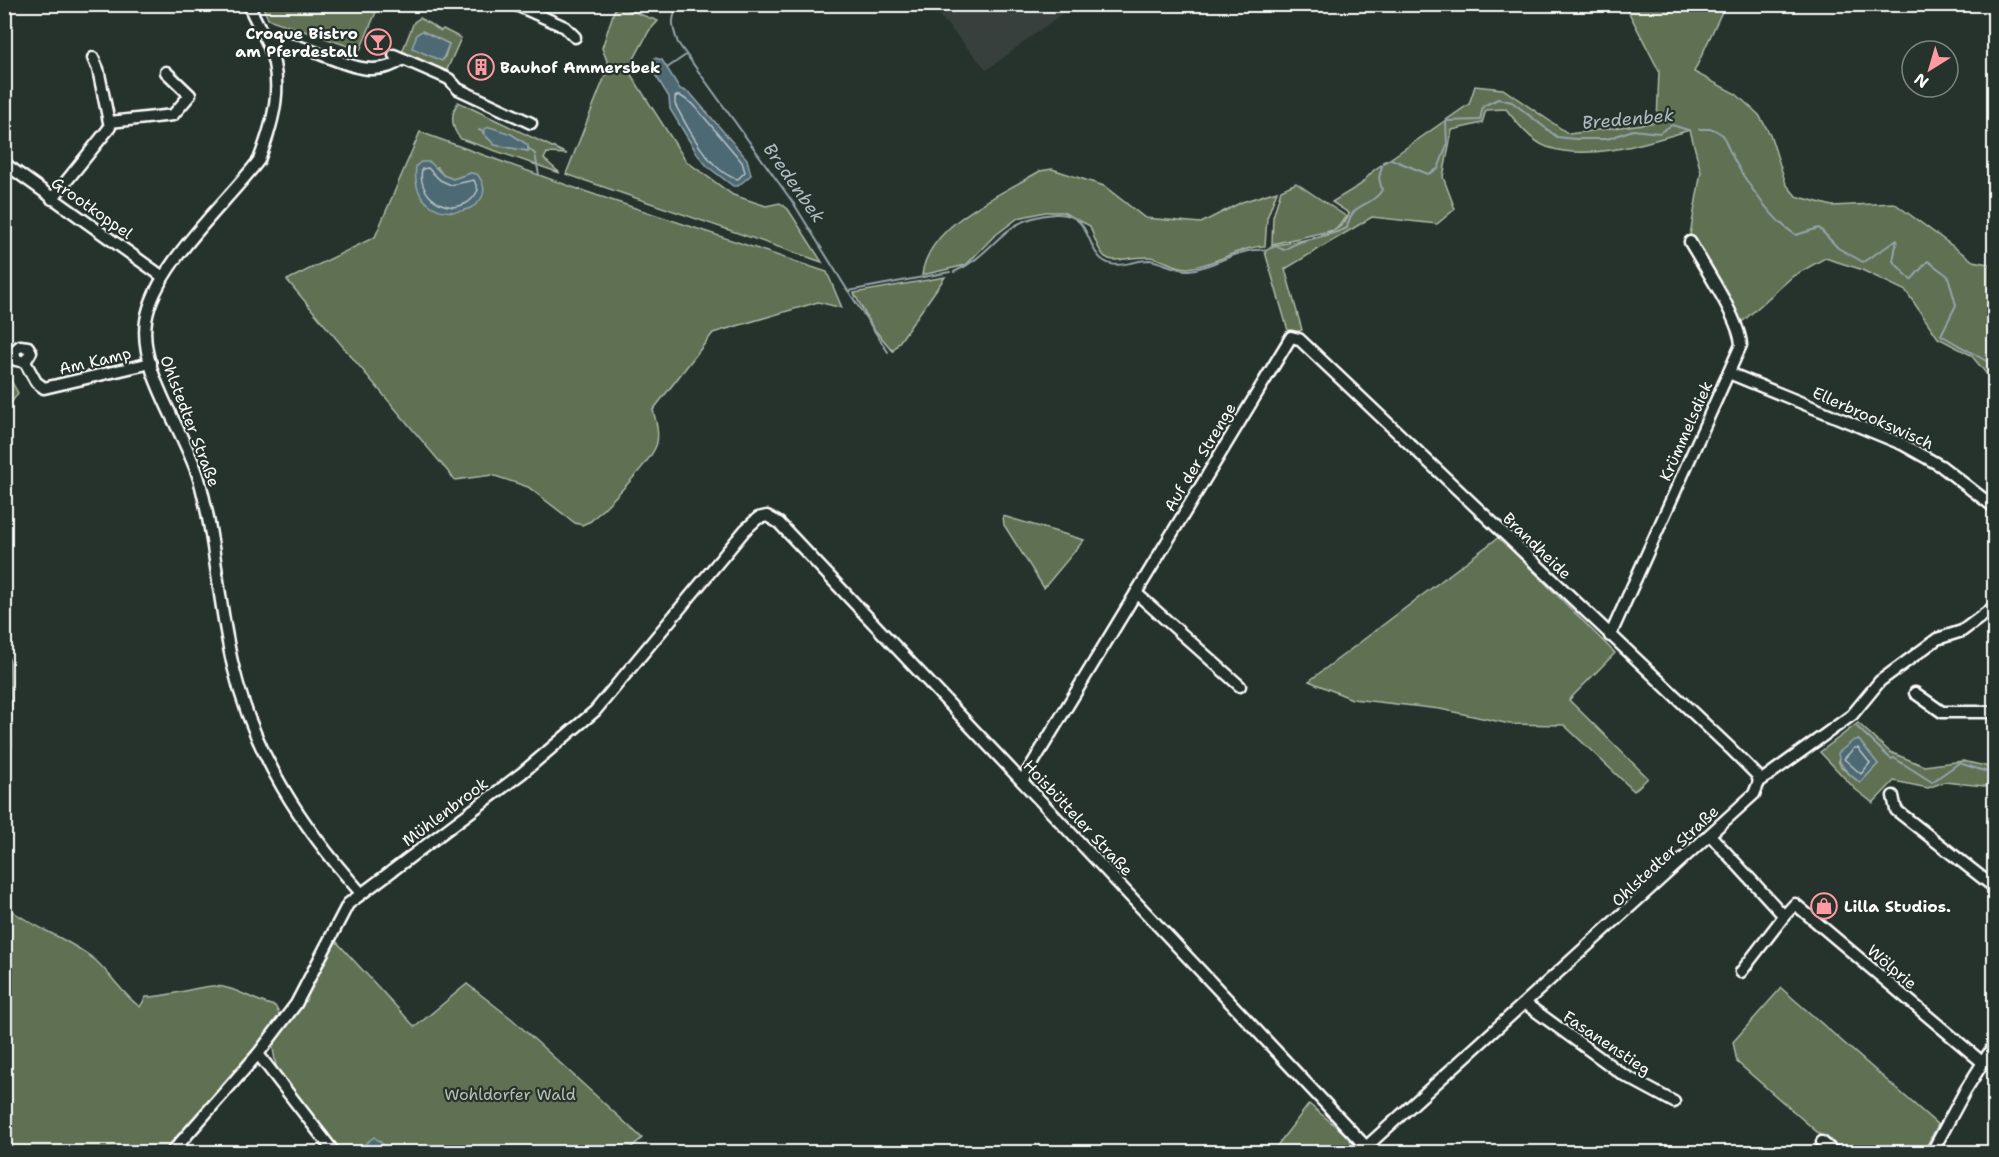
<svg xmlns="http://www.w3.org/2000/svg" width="1999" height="1157" viewBox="0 0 1999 1157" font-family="'Shantell Sans',sans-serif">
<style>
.built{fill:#373f3e}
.green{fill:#5e7052;stroke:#aeb8a8;stroke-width:1.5;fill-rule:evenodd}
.water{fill:#4d6973;stroke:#94a5ab;stroke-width:1.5}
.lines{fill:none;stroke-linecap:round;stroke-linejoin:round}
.shore{stroke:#b8c3c7;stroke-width:1.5}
.stream{stroke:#94a5ab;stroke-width:2}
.minor-casing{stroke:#fff;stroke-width:15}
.minor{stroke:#26332d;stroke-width:10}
.labels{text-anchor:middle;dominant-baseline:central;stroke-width:4.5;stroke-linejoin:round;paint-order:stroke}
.poi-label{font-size:16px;font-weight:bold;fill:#fff;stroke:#26332d;text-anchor:start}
.street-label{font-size:16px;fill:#fff;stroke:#26332d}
.park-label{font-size:16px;fill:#b7bfb1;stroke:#26332d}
.water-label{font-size:18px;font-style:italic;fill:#afbcc0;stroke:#26332d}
</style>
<rect width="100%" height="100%" fill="#26332d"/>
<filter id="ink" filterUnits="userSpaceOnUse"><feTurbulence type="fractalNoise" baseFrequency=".0167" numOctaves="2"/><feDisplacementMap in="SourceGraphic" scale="12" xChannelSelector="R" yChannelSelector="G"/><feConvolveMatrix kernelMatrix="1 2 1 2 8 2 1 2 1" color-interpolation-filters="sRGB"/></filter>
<g filter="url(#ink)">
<path class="built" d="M930 5 1073 4V5L987 70Z"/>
<g class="green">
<path d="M262 5H379L360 50 268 19Z"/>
<path d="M616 5 658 21 649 31 628 70 686 161 733 195 766 206 780 203 788 209 822 262 566 174 609 66 602 48Z"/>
<path d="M1625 5H1725L1694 72 1736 94 1759 115 1770 134 1786 184 1796 196 1832 206 1894 203 1973 261 1994 265V383L1971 355 1938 338 1906 291 1860 269 1825 258 1793 276 1742 322 1737 321 1690 235 1701 172 1690 130C1648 142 1591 162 1547 147 1531 141 1516 122 1506 109L1486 110 1482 123 1452 130 1443 177 1455 209 1437 224 1372 217 1285 269 1302 330 1289 334 1265 252 1271 246C1293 241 1344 238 1349 213L1332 202 1360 185 1374 170 1469 104 1475 86 1503 89 1569 134 1657 122 1659 71Z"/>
<path d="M420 18 441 31 443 29 461 38 446 72 402 52 414 22ZM422 31 449 44 444 59Z"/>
<path d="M458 102 567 154 547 153 544 159 560 173 461 139C451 129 450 114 458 102ZM511 134 527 145 528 151 495 145 487 137Z"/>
<path d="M420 132 572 187 827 272 842 308 818 302 713 333 653 410C656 421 660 435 656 446 647 467 608 504 591 521L582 525 575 523 528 487 492 475 455 480 287 280 375 237ZM437 167 443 175 453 179 471 173 435 207 426 202Z"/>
<path d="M1052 169 1104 186 1145 218 1201 223 1242 202 1277 191 1267 218 1265 246C1238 247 1215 265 1188 268 1175 269 1161 257 1148 257 1109 257 1106 274 1090 226L1063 212H1045L1018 218 993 237 966 265 922 275C928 224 1000 195 1040 171Z"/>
<path d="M1296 183 1347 217 1334 230 1272 244 1273 217 1281 190Z"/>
<path d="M945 277 893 351 873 328 854 293Z"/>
<path d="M5 370 18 393 5 412Z"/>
<path d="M1003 516 1084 540 1044 588 1004 525Z"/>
<path d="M1499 537 1615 653 1569 700 1648 778 1634 791 1564 725 1510 724 1440 709 1352 699 1309 681Z"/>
<path d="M5 651 10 662 12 745 5 774Z"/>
<path d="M1858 723 1890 752 1924 766 1963 761 1994 768V787L1944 782 1928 788 1894 781 1873 803 1855 789 1820 752ZM1859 741 1878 764 1860 783 1841 767 1838 760Z"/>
<path d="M4 905C32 928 67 937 95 960 111 974 122 994 140 1007L146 997C169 997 190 988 212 986 234 985 254 1002 275 1006L281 1017 171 1152H5Z"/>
<path d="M334 939 415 1027 467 984 512 1019 642 1138 626 1152H339L328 1133 277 1072 272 1043C298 1010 317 978 334 939Z"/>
<path d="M1781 988 1938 1125 1923 1152H1840L1737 1062 1733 1042Z"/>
<path d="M1309 1104 1367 1152H1272Z"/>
</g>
<g class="water">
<path d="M422 31 449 44 442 61 412 48 417 34Z"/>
<path d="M655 58 662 60 680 89 690 93 747 159 751 175 738 186H733L708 167 698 155 670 109 669 97 651 68V62Z"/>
<path d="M490 127 511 134 528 145V151L495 145 483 133 484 129Z"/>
<path d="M421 162H430L443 175 453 179 471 173 477 174C510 215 408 236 416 166Z"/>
<path d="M1854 740H1859L1878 764 1860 783C1850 774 1839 767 1838 753Z"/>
<path d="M374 1137 384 1145 382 1152H355Z"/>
</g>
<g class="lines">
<g class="shore">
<path d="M679 95 693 104 742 162 745 172 738 179C711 174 687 127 675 104V97Z"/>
<path d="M428 168 440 180 451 185 474 180 478 190C463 223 415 202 422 169Z"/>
<path d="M1854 748H1858L1870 763 1861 774 1844 759Z"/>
</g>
<g class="stream">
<path d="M679 4C670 19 672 27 678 43L794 204 848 291 950 272"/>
<path d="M667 68 686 55"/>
<path d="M1699 129H1713L1723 135C1734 166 1768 218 1796 235L1819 228 1838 248 1863 262 1897 240 1893 261 1911 280 1928 261 1948 276 1956 305 1941 335 1988 362 1994 361"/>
<path d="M479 130 484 132"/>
<path d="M528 148 535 154 539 175"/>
<path d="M954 272C996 254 999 218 1055 214 1092 212 1085 249 1104 261 1118 270 1134 260 1149 260 1162 261 1176 271 1189 270 1211 268 1232 252 1254 250 1263 249 1268 251 1276 246L1284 250C1303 237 1327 238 1347 228 1352 200 1370 209 1382 190L1379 178 1383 162 1391 159 1428 174 1438 169 1447 145 1446 121 1480 120 1483 106 1498 99 1512 102 1557 137 1575 139H1607L1633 130 1659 133 1672 125 1688 130"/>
<path d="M849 292 888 352"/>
<path d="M1856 726 1891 759 1894 758 1932 782 1959 763 1994 774"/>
</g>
<g class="minor-casing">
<g id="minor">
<path d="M248 4C254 17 261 30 267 42 285 82 274 121 259 160 225 205 154 266 146 321 138 370 185 432 199 479 216 540 218 604 233 666 254 754 301 826 361 893"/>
<path d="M514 4 565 27 575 37"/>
<path d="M268 44C313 36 360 91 403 59"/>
<path d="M394 55 449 79 458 89 531 123"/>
<path d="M110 122 173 115 190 95 166 72"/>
<path d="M4 163 163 277"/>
<path d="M52 199 110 127 98 69 93 58"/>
<path d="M25 362 31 352 28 347 20 346 14 351 16 360 25 362 36 382 44 388 151 363"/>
<path d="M1729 373 1902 444 1941 466 1994 507"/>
<path d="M1136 593 1240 686"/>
<path d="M1610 636 1741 345C1740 320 1703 265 1690 242"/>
<path d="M1915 693 1942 712H1994"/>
<path d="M1022 781 1291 337 1299 339 1730 748 1757 775 1759 782"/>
<path d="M1893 796 1896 810 1994 887"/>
<path d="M1710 835 1784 916 1795 904 1982 1062"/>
<path d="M1741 972 1784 916"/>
<path d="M1526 1004 1622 1074 1674 1102"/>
<path d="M258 1054 334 1152"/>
<path d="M1822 1142 1834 1152"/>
<path d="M1366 1147 1754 794 1759 782 1852 715 1880 681 1937 639 1962 631 1994 607"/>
<path d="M172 1152 258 1054 296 1004 348 904 522 773 595 711 745 530 758 518 767 516 779 523 1371 1152"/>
<path d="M1932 1152 1965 1091 1994 1045"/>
</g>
</g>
<use href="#minor" class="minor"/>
</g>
</g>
<defs>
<g id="bar-ring" transform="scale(1.35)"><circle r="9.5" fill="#26332d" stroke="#ff9aa2" stroke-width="1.5"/><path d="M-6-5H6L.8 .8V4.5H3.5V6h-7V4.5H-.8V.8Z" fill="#ff9aa2"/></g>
<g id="building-ring" transform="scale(1.35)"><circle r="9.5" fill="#26332d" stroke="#ff9aa2" stroke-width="1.5"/><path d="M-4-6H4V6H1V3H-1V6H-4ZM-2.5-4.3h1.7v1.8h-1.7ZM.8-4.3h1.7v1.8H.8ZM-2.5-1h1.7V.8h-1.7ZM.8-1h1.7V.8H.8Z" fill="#ff9aa2"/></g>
<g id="shop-ring" transform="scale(1.35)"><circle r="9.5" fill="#26332d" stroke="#ff9aa2" stroke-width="1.5"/><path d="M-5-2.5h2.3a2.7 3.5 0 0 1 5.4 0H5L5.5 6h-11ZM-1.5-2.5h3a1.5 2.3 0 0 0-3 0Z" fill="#ff9aa2"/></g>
</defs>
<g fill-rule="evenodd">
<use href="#bar-ring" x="378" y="42"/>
<use href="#building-ring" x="481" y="67"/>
<use href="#shop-ring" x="1824" y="906"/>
</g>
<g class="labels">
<g class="poi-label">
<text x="358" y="33" text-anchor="end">Croque Bistro<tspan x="358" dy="18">am Pferdestall</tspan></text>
<text x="500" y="67">Bauhof Ammersbek</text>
<text x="1844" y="906">Lilla Studios.</text>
</g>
<g class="street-label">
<text transform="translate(92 208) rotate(35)">Grootkoppel</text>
<text transform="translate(95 361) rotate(-13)">Am Kamp</text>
<text transform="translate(1873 418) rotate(24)">Ellerbrookswisch</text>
<text transform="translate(190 421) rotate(69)">Ohlstedter Straße</text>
<text transform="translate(1686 431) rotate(-66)">Krümmelsdiek</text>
<text transform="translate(1200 457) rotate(-59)">Auf der Strenge</text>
<text transform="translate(1537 546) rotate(44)">Brandheide</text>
<text transform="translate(445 812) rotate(-37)">Mühlenbrook</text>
<text transform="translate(1078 818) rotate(47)">Hoisbütteler Straße</text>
<text transform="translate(1665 856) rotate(-43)">Ohlstedter Straße</text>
<text transform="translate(1892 967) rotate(40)">Wölprie</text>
<text transform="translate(1607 1043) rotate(34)">Fasanenstieg</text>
</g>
<g class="park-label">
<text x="510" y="1094">Wohldorfer Wald</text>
</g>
<g class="water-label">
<text transform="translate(1628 119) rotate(-5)">Bredenbek</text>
<text transform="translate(794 183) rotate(55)">Bredenbek</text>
</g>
</g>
<rect width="1999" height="1157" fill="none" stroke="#26332d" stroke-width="24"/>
<rect x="12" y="12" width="1975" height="1133" fill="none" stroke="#fff" stroke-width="2" filter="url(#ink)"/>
<g transform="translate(1930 69) rotate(217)"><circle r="28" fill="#26332d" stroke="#7d8581" stroke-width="1.5"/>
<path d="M0-4.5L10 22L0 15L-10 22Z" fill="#ff9aa2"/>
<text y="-9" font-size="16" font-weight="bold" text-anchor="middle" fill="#ffffff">N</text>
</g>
</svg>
